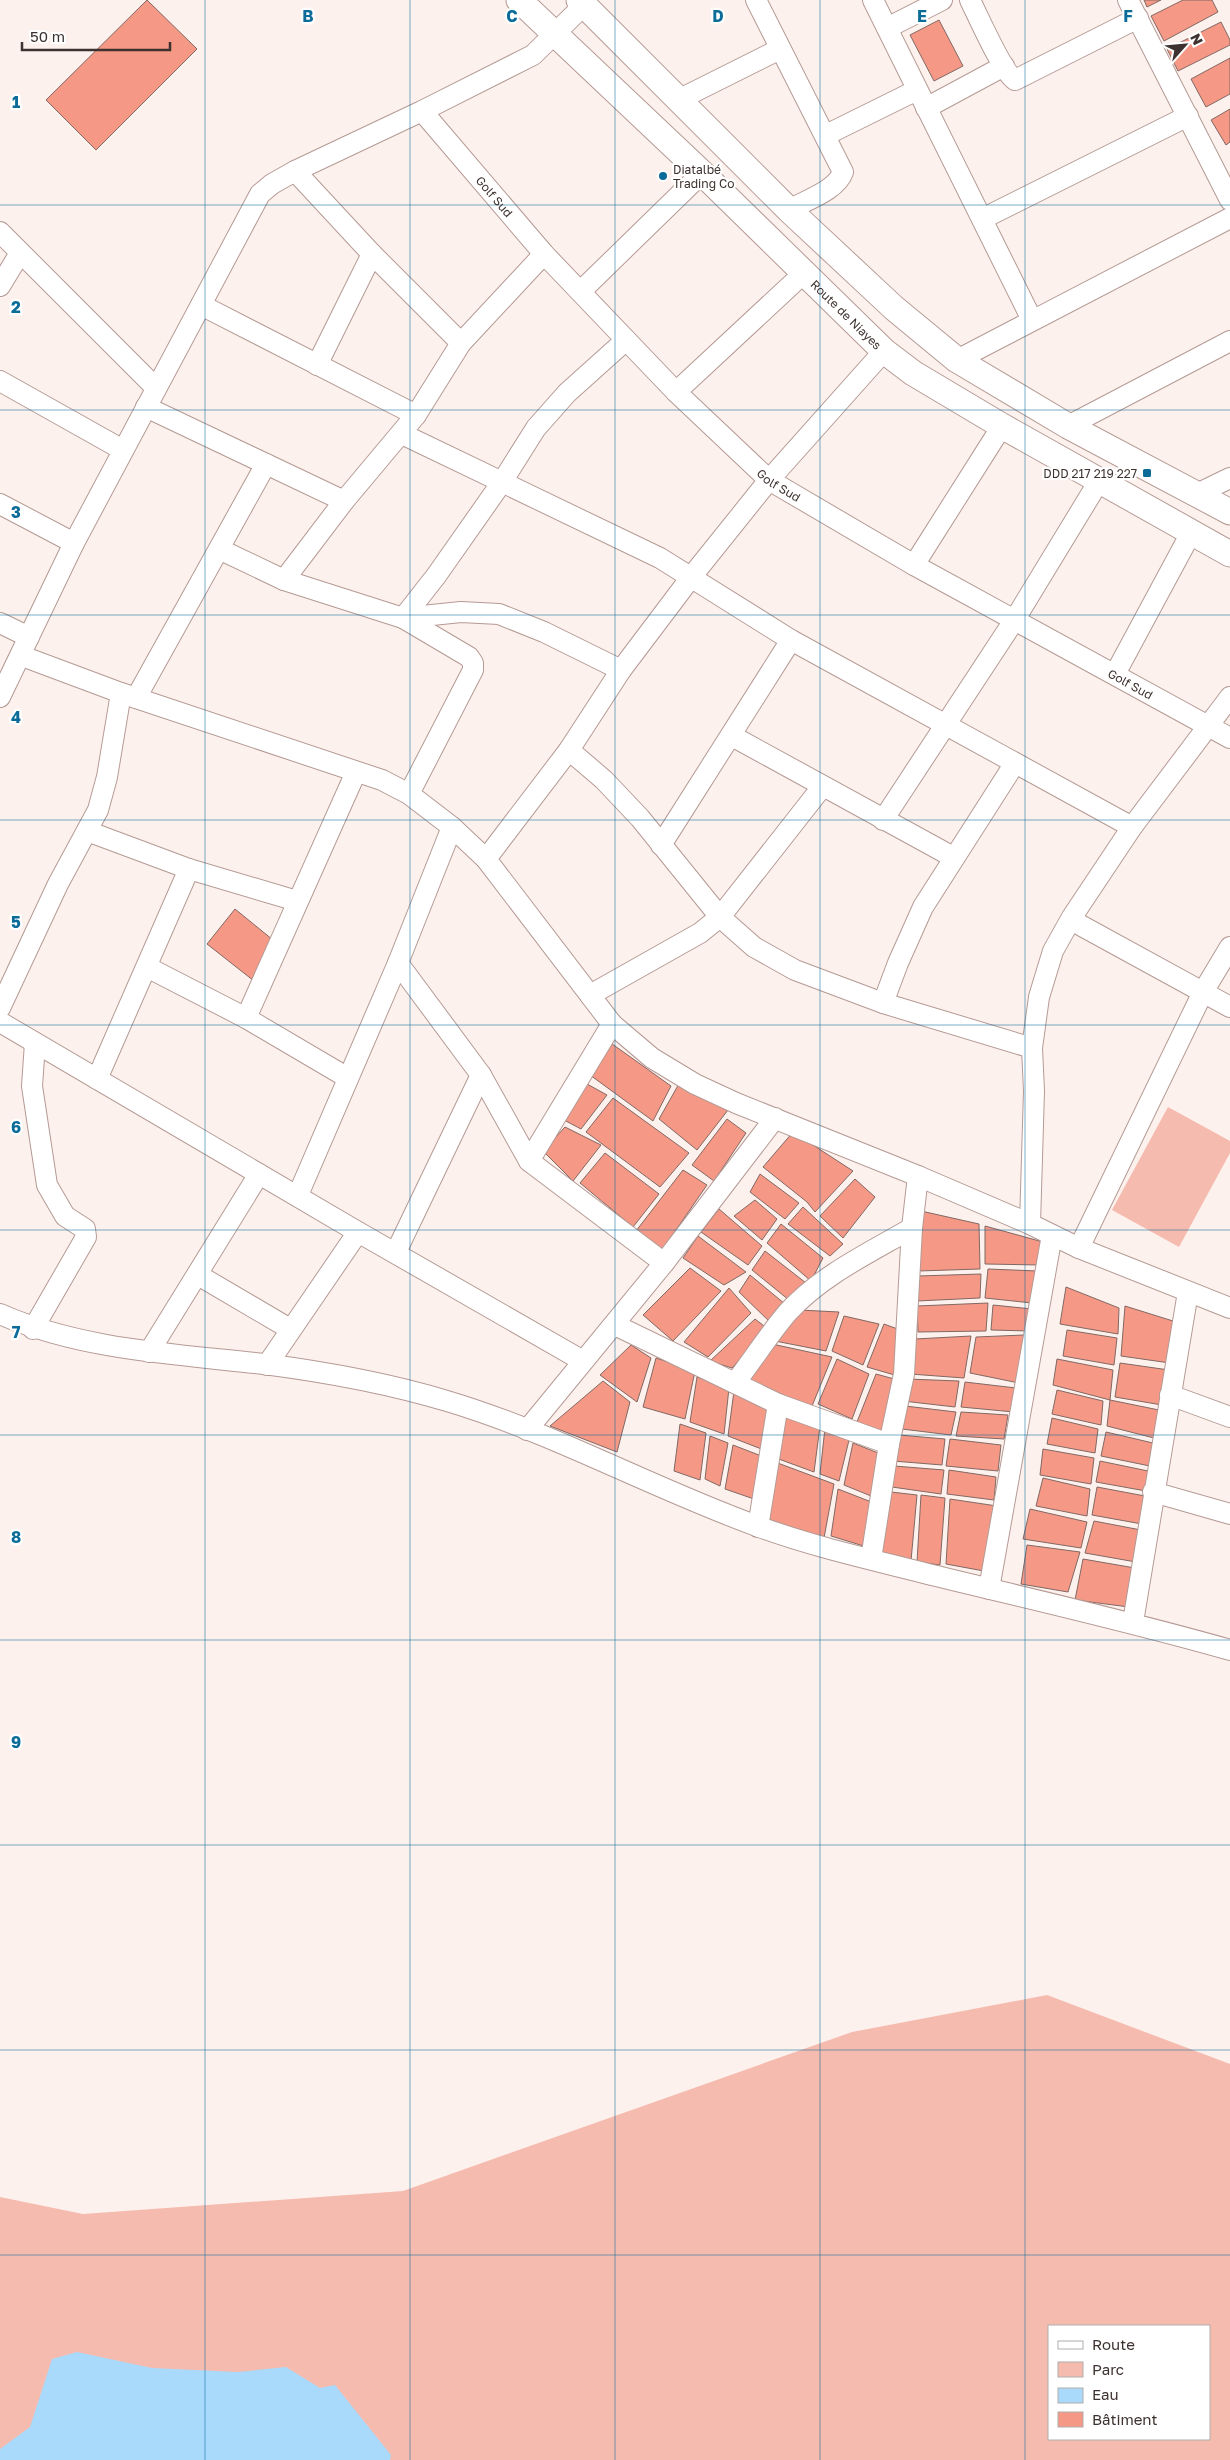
<svg xmlns="http://www.w3.org/2000/svg" width="1230" height="2460" viewBox="0 0 1230 2460" font-family="'Golos Text',sans-serif">
<style>
.green{fill:#f6bbaf;fill-rule:evenodd}
.water{fill:#a9dafb}
.building{fill:#f59986;stroke:#826863}
.lines{fill:none;stroke-linecap:round;stroke-linejoin:round}
.minor-casing{stroke:#b59a94;stroke-width:22}
.major-casing{stroke:#b59a94;stroke-width:27}
.minor{stroke:#fff;stroke-width:20}
.major{stroke:#fff;stroke-width:25}
.grid{fill:none;stroke:#0b6b99;stroke-width:1;stroke-opacity:0.55}
.poi-dot{fill:#0b6b99;stroke:#fff;stroke-width:2}
.labels{text-anchor:middle;dominant-baseline:central;stroke-width:4.5;stroke-linejoin:round;paint-order:stroke}
.poi-label{font-size:12px;fill:#3d322f;stroke:#fff;text-anchor:start}
.street-label{font-size:12px;fill:#3d322f;stroke:#fff}
.grid-label{font-size:16px;text-anchor:middle;font-weight:bold;fill:#0b6b99;stroke:#fff;stroke-width:4.5;stroke-linejoin:round;paint-order:stroke}
</style>
<rect width="100%" height="100%" fill="#fdf1ee"/>
<g class="green">
<path d="M1168 1107 1230 1141V1153L1179 1247 1112 1210Z"/>
<path d="M1047 1995 1230 2064V2460H0V2197L83 2214 403 2191 852 2032ZM1049 2326H1209V2439H1049Z"/>
</g>
<path class="water" d="M77 2352 152 2368 238 2372 286 2367 320 2388 335 2385 391 2455 390 2460H0V2449L30 2427 52 2359Z"/>
<g class="building">
<path d="M147 0 197 49 96 150 46 100Z"/>
<path d="M1144 0H1161L1147 7Z"/>
<path d="M1183 0H1212L1218 12 1164 41 1151 16Z"/>
<path d="M939 20 963 66 934 81 910 35Z"/>
<path d="M1221 22 1230 40V45L1178 71 1167 49Z"/>
<path d="M1230 58V94L1206 107 1191 79Z"/>
<path d="M1230 109V142L1226 145 1211 120Z"/>
<path d="M235 909 273 940 254 981 207 944Z"/>
<path d="M608 1041 671 1086 653 1121 590 1075Z"/>
<path d="M680 1082 728 1110 697 1150 659 1119Z"/>
<path d="M587 1084 607 1095 581 1129 564 1120Z"/>
<path d="M613 1098 689 1153 660 1187 586 1132Z"/>
<path d="M727 1119 746 1133 714 1181 692 1165Z"/>
<path d="M565 1127 601 1145 573 1181 543 1151Z"/>
<path d="M793 1132 853 1171 815 1212 807 1202 763 1167Z"/>
<path d="M605 1153 659 1194 633 1227 580 1183Z"/>
<path d="M683 1170 707 1185 660 1253 636 1231Z"/>
<path d="M760 1174 799 1203 785 1219 750 1192Z"/>
<path d="M855 1179 875 1197 843 1238 820 1216Z"/>
<path d="M755 1200 777 1219 762 1240 734 1216Z"/>
<path d="M803 1207 843 1244 830 1256 788 1224Z"/>
<path d="M719 1209 762 1246 748 1265 701 1232Z"/>
<path d="M921 1211 979 1224 980 1269 918 1271Z"/>
<path d="M781 1224 823 1258 811 1281 767 1243Z"/>
<path d="M985 1226 1043 1242 1040 1265 985 1264Z"/>
<path d="M698 1236 746 1272 724 1285 683 1258Z"/>
<path d="M765 1251 806 1283 789 1300 752 1270Z"/>
<path d="M690 1268 721 1291 673 1341 643 1315Z"/>
<path d="M988 1269 1038 1271 1032 1303 985 1298Z"/>
<path d="M981 1274 980 1298 917 1301 918 1276Z"/>
<path d="M750 1275 785 1304 772 1324 739 1292Z"/>
<path d="M1066 1287 1119 1308 1118 1334 1060 1324Z"/>
<path d="M729 1288 751 1313 708 1357 684 1342Z"/>
<path d="M988 1303 986 1331 918 1332 917 1306Z"/>
<path d="M993 1305 1032 1309 1029 1331 991 1330Z"/>
<path d="M1125 1306 1173 1321 1170 1363 1121 1356Z"/>
<path d="M799 1310 839 1312 826 1351 775 1341Z"/>
<path d="M844 1316 879 1324 863 1365 832 1351Z"/>
<path d="M755 1319 768 1329 732 1368 710 1361Z"/>
<path d="M884 1324 903 1331 898 1376 867 1367Z"/>
<path d="M1067 1330 1117 1338 1114 1365 1063 1356Z"/>
<path d="M1024 1335 1019 1383 970 1373 976 1337Z"/>
<path d="M971 1336 964 1378 910 1374 915 1339Z"/>
<path d="M772 1344 832 1357 812 1406 745 1381Z"/>
<path d="M631 1345 651 1358 637 1402 600 1375Z"/>
<path d="M656 1358 695 1371 685 1419 643 1407Z"/>
<path d="M837 1359 869 1374 852 1419 818 1404Z"/>
<path d="M1057 1359 1113 1370 1110 1400 1053 1385Z"/>
<path d="M1120 1363 1169 1370 1162 1405 1115 1397Z"/>
<path d="M876 1374 898 1380 884 1434 857 1422Z"/>
<path d="M697 1377 729 1388 724 1434 690 1422Z"/>
<path d="M908 1379 959 1381 955 1407 903 1401Z"/>
<path d="M603 1381 630 1402 617 1452 550 1426Z"/>
<path d="M965 1382 1016 1388 1014 1412 961 1407Z"/>
<path d="M1057 1390 1103 1401 1101 1425 1052 1414Z"/>
<path d="M734 1391 770 1406 764 1450 728 1436Z"/>
<path d="M1110 1400 1159 1410 1154 1438 1107 1426Z"/>
<path d="M905 1406 956 1412 951 1435 902 1429Z"/>
<path d="M961 1412 1008 1415 1004 1439 956 1436Z"/>
<path d="M783 1413 820 1426 814 1472 776 1458Z"/>
<path d="M1052 1418 1098 1429 1095 1453 1047 1444Z"/>
<path d="M680 1424 706 1433 700 1480 674 1471Z"/>
<path d="M825 1428 850 1436 839 1481 820 1474Z"/>
<path d="M1106 1432 1153 1443 1150 1466 1101 1456Z"/>
<path d="M899 1435 945 1439 942 1465 893 1461Z"/>
<path d="M710 1436 728 1443 720 1486 705 1479Z"/>
<path d="M950 1439 1001 1445 998 1471 946 1466Z"/>
<path d="M853 1443 883 1455 876 1498 844 1485Z"/>
<path d="M733 1445 764 1457 754 1499 725 1489Z"/>
<path d="M1043 1449 1094 1458 1091 1484 1040 1475Z"/>
<path d="M1100 1461 1148 1471 1146 1491 1096 1482Z"/>
<path d="M775 1462 834 1484 824 1538 766 1523Z"/>
<path d="M894 1466 944 1470 941 1494 892 1487Z"/>
<path d="M949 1470 996 1477 994 1500 947 1494Z"/>
<path d="M1043 1478 1090 1489 1087 1516 1036 1506Z"/>
<path d="M1097 1487 1145 1496 1142 1524 1092 1515Z"/>
<path d="M838 1489 874 1503 867 1547 831 1536Z"/>
<path d="M891 1492 917 1495 911 1561 880 1554Z"/>
<path d="M921 1495 945 1498 940 1565 917 1562Z"/>
<path d="M950 1499 997 1506 984 1571 946 1564Z"/>
<path d="M1030 1509 1087 1522 1081 1548 1023 1539Z"/>
<path d="M1094 1521 1141 1530 1136 1562 1085 1553Z"/>
<path d="M1027 1545 1080 1552 1068 1592 1021 1584Z"/>
<path d="M1083 1559 1135 1568 1129 1607 1075 1600Z"/>
</g>
<g class="lines">
<g class="minor-casing">
<g id="minor">
<path d="M756 0 843 172C836 191 806 200 789 210"/>
<path d="M873 0 1032 320"/>
<path d="M970 0C978 16 1003 73 1015 80L1138 18"/>
<path d="M1128 0 1230 200"/>
<path d="M887 28 942 0"/>
<path d="M678 100 780 49"/>
<path d="M926 108 1004 66"/>
<path id="s1" d="M422 111 544 254 676 392 769 480 914 565 1230 738"/>
<path d="M826 135 917 90"/>
<path d="M295 171 372 254 461 343"/>
<path d="M982 219 1188 116"/>
<path d="M0 232 156 388"/>
<path d="M0 286 20 253"/>
<path d="M581 291 702 173"/>
<path d="M201 305 416 415"/>
<path d="M957 360 1230 218"/>
<path d="M317 365 372 254"/>
<path d="M0 381 123 450"/>
<path d="M676 392 805 272"/>
<path d="M146 407 344 501"/>
<path d="M1068 426 1230 341"/>
<path d="M402 434 660 558 791 640 1132 827"/>
<path d="M1197 494 1230 478"/>
<path d="M0 504 74 543"/>
<path d="M219 549 284 580 403 618 469 657 473 663V670L409 794"/>
<path d="M914 565 1002 426"/>
<path d="M284 580 344 501 416 415 461 343 544 254"/>
<path d="M403 618 436 576 502 482 536 428 567 393 626 340"/>
<path d="M403 618 461 612 499 614 544 632 621 670"/>
<path d="M0 623 29 637"/>
<path d="M22 656 121 693 382 780 409 794 452 827 486 859 612 1024 652 1058 695 1084 736 1103 918 1176 1030 1224 1079 1248 1230 1308"/>
<path d="M1115 674 1192 531"/>
<path d="M0 697 74 543 260 194 272 184 295 171 422 111 533 55 584 5"/>
<path d="M136 698 266 464"/>
<path d="M732 736 953 857"/>
<path d="M569 750 604 780 640 818 720 917 754 947 795 970 883 1003 1032 1048"/>
<path d="M883 820 1015 619 1099 481"/>
<path d="M87 831 189 869 297 901"/>
<path d="M661 845 791 640"/>
<path d="M486 859 569 750 621 670 692 576 769 480 884 351"/>
<path d="M1071 920 1230 1007"/>
<path d="M398 963 481 1075 529 1161 664 1263"/>
<path d="M147 967 246 1018 348 1078"/>
<path d="M590 995 700 933 720 917 822 787"/>
<path d="M883 1003 898 963 923 907 1015 763"/>
<path d="M0 1008 58 884 98 810 107 777 121 693"/>
<path d="M246 1018 356 772"/>
<path d="M0 1022 358 1232 583 1361"/>
<path d="M97 1079 189 869"/>
<path d="M529 1161 612 1024"/>
<path d="M298 1195 398 963 452 827"/>
<path d="M1030 1224 1034 1091 1032 1048 1039 997 1053 951 1072 917 1132 827 1230 697"/>
<path d="M1079 1248 1203 992 1230 947"/>
<path d="M396 1252 481 1075"/>
<path d="M198 1275 290 1329"/>
<path d="M0 1314C81 1350 177 1354 264 1364 326 1372 387 1383 447 1401 554 1433 652 1488 757 1526 811 1546 869 1559 924 1573 1026 1598 1129 1621 1230 1650"/>
<path d="M615 1325 778 1404 889 1444"/>
<path d="M33 1329 86 1237 85 1229 65 1216 47 1185 32 1086 35 1043"/>
<path d="M149 1352 259 1174"/>
<path d="M267 1365 358 1232"/>
<path d="M735 1383C753 1360 769 1334 788 1312 822 1275 869 1253 912 1228"/>
<path d="M1170 1395 1230 1417"/>
<path d="M527 1430 664 1263 775 1118"/>
<path d="M1153 1492 1230 1514"/>
<path d="M758 1527 778 1404"/>
<path d="M871 1559 889 1444 904 1374 912 1228 918 1176"/>
<path d="M989 1589 1052 1235"/>
<path d="M1133 1622 1188 1292"/>
</g>
</g>
<g class="major-casing">
<g id="major">
<path id="s2" d="M519 0 702 173 884 351 913 373 1002 426 1230 554"/>
<path d="M579 0 789 210 894 308 957 360 1068 426 1230 512"/>
</g>
</g>
<use href="#minor" class="minor"/>
<use href="#major" class="major"/>
</g>
<path class="grid" d="M205 0V2460M410 0V2460M615 0V2460M820 0V2460M1025 0V2460M0 205H1230M0 410H1230M0 615H1230M0 820H1230M0 1025H1230M0 1230H1230M0 1435H1230M0 1640H1230M0 1845H1230M0 2050H1230M0 2255H1230"/>
<g class="poi-dot">
<circle cx="663" cy="176" r="5"/>
<rect x="1142" y="468" width="10" height="10" rx="2.5"/>
</g>
<g class="labels">
<g class="poi-label">
<text x="673" y="169">Diatalbé<tspan x="673" dy="14">Trading Co</tspan></text>
<text x="1137" y="473" text-anchor="end">DDD 217 219 227</text>
</g>
<g class="street-label">
<text stroke="none"><textPath href="#s1" startOffset="112">Golf Sud</textPath></text>
<text stroke="none"><textPath href="#s2" startOffset="454">Route de Niayes</textPath></text>
<text stroke="none"><textPath href="#s1" startOffset="518">Golf Sud</textPath></text>
<text stroke="none"><textPath href="#s1" startOffset="922">Golf Sud</textPath></text>
</g>
</g>
<g class="grid-label">
<text x="308" y="22">B</text>
<text x="512" y="22">C</text>
<text x="718" y="22">D</text>
<text x="922" y="22">E</text>
<text x="1128" y="22">F</text>
<text x="16" y="108">1</text>
<text x="16" y="313">2</text>
<text x="16" y="518">3</text>
<text x="16" y="723">4</text>
<text x="16" y="928">5</text>
<text x="16" y="1133">6</text>
<text x="16" y="1338">7</text>
<text x="16" y="1543">8</text>
<text x="16" y="1748">9</text>
</g>
<rect x="1048" y="2325" width="162" height="115" fill="#ffffff" stroke="#b1adac"/>
<rect x="1058" y="2341" width="25" height="8" fill="#ffffff" stroke="#b1adac"/>
<text x="1092" y="2350" font-size="15" fill="#3d322f">Route</text>
<rect x="1058" y="2362" width="25" height="15" fill="#f6bbaf" stroke="#b1adac"/>
<text x="1092" y="2375" font-size="15" fill="#3d322f">Parc</text>
<rect x="1058" y="2388" width="25" height="15" fill="#a9dafb" stroke="#b1adac"/>
<text x="1092" y="2400" font-size="15" fill="#3d322f">Eau</text>
<rect x="1058" y="2412" width="25" height="15" fill="#f59986" stroke="#b1adac"/>
<text x="1092" y="2425" font-size="15" fill="#3d322f">Bâtiment</text>
<g transform="translate(1185 45) rotate(63)" stroke="#ffffff" stroke-width="4" paint-order="stroke">
<path d="M0-4L9 19L0 12L-9 19Z" fill="#3d322f"/>
<text y="-8" font-size="14" font-weight="bold" text-anchor="middle" fill="#3d322f">N</text>
</g>
<path d="M22 42v8h148v-8" fill="none" stroke="#3d322f" stroke-width="2.5"/>
<text x="30" y="42" font-size="15" fill="#3d322f" stroke="#ffffff" stroke-width="4" paint-order="stroke">50 m</text>
</svg>
